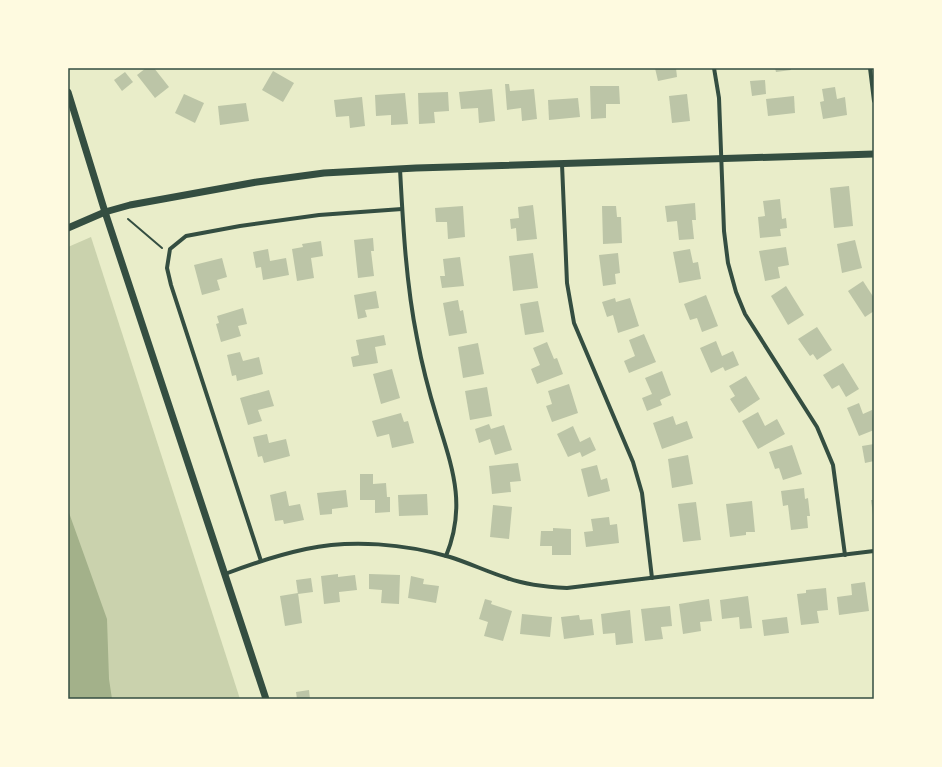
<svg xmlns="http://www.w3.org/2000/svg" width="942" height="767" viewBox="0 0 942 767" font-family="Commissioner,sans-serif">
<style>
.green{fill:#cad2ad}
.water{fill:#a3b18a}
.building{fill:#bcc5a7}
.lines{fill:none;stroke-linecap:round;stroke-linejoin:round}
.path{stroke:#344e41;stroke-width:2}
.minor{stroke:#344e41;stroke-width:4}
.tertiary{stroke:#344e41;stroke-width:7}
.neatline{fill:none;stroke:#344e41;stroke-width:1.5}
</style>
<rect width="100%" height="100%" fill="#e9edc9"/>
<path class="green" d="M91 237 240 699H68V247Z"/>
<path class="water" d="M68 510 107 619 109 679 112 699H68Z"/>
<g class="building">
<path d="M146 68H154L169 87 155 98 137 75Z"/>
<path d="M655 68H676L677 77 658 81Z"/>
<path d="M775 68H791V70L776 72Z"/>
<path d="M273 71 294 83 283 102 262 90Z"/>
<path d="M125 72 133 82 122 91 114 80Z"/>
<path d="M765 80 766 94 752 96 750 81Z"/>
<path d="M505 84H509L510 91 534 89 537 119 522 121 521 108 507 110Z"/>
<path d="M590 86H619L620 104H606V118L591 119Z"/>
<path d="M835 87 837 99 845 97 847 115 823 119 820 102 824 101 822 89Z"/>
<path d="M492 89 495 121 479 123 478 108 461 109 459 92Z"/>
<path d="M448 92 449 111 434 112 435 123 419 124 418 93Z"/>
<path d="M405 93 408 124 391 125V115L376 116 375 95Z"/>
<path d="M184 94 204 103 195 123 175 113Z"/>
<path d="M687 94 690 121 672 123 669 96Z"/>
<path d="M794 96 795 113 768 116 766 99Z"/>
<path d="M362 97 365 126 350 128 349 116 336 117 334 100Z"/>
<path d="M578 98 580 117 549 120 548 100Z"/>
<path d="M246 103 249 121 220 125 218 106Z"/>
<path d="M849 186 853 226 834 228 830 188Z"/>
<path d="M780 199 782 219 786 218 787 228 780 229 781 236 760 238 758 217 765 216 763 201Z"/>
<path d="M695 203 696 220H692L694 239 679 240 677 221 667 222 665 206Z"/>
<path d="M533 205 537 239 517 241 516 228 511 229 510 219 519 218 518 207Z"/>
<path d="M463 206 465 237 448 239 447 222H436L435 208Z"/>
<path d="M602 206H616L617 217H621L622 243 603 244Z"/>
<path d="M373 238 374 251H371L374 276 358 278 354 240Z"/>
<path d="M855 240 862 268 842 273 837 244Z"/>
<path d="M321 241 323 256 311 258 314 278 297 281 292 249 303 247 302 244Z"/>
<path d="M786 247 789 265 778 267 780 278 765 281 759 251Z"/>
<path d="M268 249 270 261 286 258 289 275 263 280 261 267 256 268 253 252Z"/>
<path d="M690 249 693 263 698 262 701 279 679 283 673 252Z"/>
<path d="M533 253 538 288 513 291 509 256Z"/>
<path d="M618 253 620 273 615 274 616 284 603 286 599 255Z"/>
<path d="M460 257 464 286 442 288 440 276H445L443 259Z"/>
<path d="M222 258 227 277 217 280 220 290 202 295 194 265Z"/>
<path d="M863 281 874 298V311L865 317 848 291Z"/>
<path d="M786 286 804 315 788 325 771 296Z"/>
<path d="M376 291 379 308 365 310 367 317 358 319 354 295Z"/>
<path d="M706 295 718 326 702 332 697 318 690 320 684 304Z"/>
<path d="M615 298 616 302 630 298 639 326 618 333 613 315 607 317 602 302Z"/>
<path d="M458 300 460 311 463 310 467 333 449 336 443 303Z"/>
<path d="M538 301 544 332 525 335 520 304Z"/>
<path d="M243 308 247 324 238 326 241 336 221 342 216 324 219 323 217 316Z"/>
<path d="M817 327 832 350 817 360 813 354 810 356 798 339Z"/>
<path d="M644 334 656 362 629 373 624 361 635 356 629 340Z"/>
<path d="M384 335 386 345 375 347 378 363 353 367 351 357 359 355 356 340Z"/>
<path d="M716 341 722 356 733 351 739 365 725 371 723 367 711 373 700 348Z"/>
<path d="M547 342 554 359 557 358 563 374 537 384 531 369 540 365 533 348Z"/>
<path d="M478 343 484 374 463 378 458 347Z"/>
<path d="M240 352 243 361 259 357 263 374 237 381 236 375 232 376 227 355Z"/>
<path d="M843 363 859 389 846 397 839 385 832 389 823 375Z"/>
<path d="M392 369 400 398 381 404 373 374Z"/>
<path d="M662 371 671 395 660 400 662 405 647 411 642 398 652 394 645 378Z"/>
<path d="M746 376 760 399 739 413 730 399 735 396 729 386Z"/>
<path d="M569 384 578 413 552 422 546 406 552 404 548 391Z"/>
<path d="M487 387 492 416 470 420 465 391Z"/>
<path d="M269 390 274 406 258 410 262 421 248 425 240 398Z"/>
<path d="M859 403 863 414 872 410 874 430 859 436 847 408Z"/>
<path d="M758 412 765 426 777 419 785 434 758 449 742 421Z"/>
<path d="M401 413 404 422 408 421 414 443 392 448 389 434 377 437 372 421Z"/>
<path d="M673 416 676 425 687 421 693 438 662 449 653 423Z"/>
<path d="M489 424 491 429 504 425 512 450 495 455 490 439 479 443 475 429Z"/>
<path d="M573 426 580 442 590 437 596 450 582 457 580 452 568 457 557 434Z"/>
<path d="M267 434 269 443 286 439 290 456 264 463 262 456 258 457 253 437Z"/>
<path d="M874 444V461L865 463 862 446Z"/>
<path d="M792 445 802 474 783 480 779 468 775 469 769 452Z"/>
<path d="M688 455 693 484 672 488 668 459Z"/>
<path d="M518 463 521 481 510 482 511 492 492 494 489 466Z"/>
<path d="M597 465 601 480 607 478 610 491 588 497 581 469Z"/>
<path d="M360 474H373V484L386 483 387 497H390V512L375 513V500H360Z"/>
<path d="M804 488 805 499 808 498 810 516H807L808 528 791 530 788 505 783 506 781 491Z"/>
<path d="M346 490 348 507 332 509V514L320 515 317 493Z"/>
<path d="M286 491 289 506 300 504 304 520 284 524 283 520 275 521 270 495Z"/>
<path d="M427 494 428 515 399 516 398 495Z"/>
<path d="M871 500H874V515H873Z"/>
<path d="M752 501 755 532H746V535L730 537 726 504Z"/>
<path d="M696 502 701 540 683 542 678 504Z"/>
<path d="M493 505 512 507 509 539 490 537Z"/>
<path d="M609 517 610 525 617 524 619 543 586 547 584 532 593 531 591 519Z"/>
<path d="M553 528 571 529V555H552V546H540L541 531H553Z"/>
<path d="M338 574V577L355 575 357 590 339 592 340 602 324 604 321 576Z"/>
<path d="M369 574 400 575 399 604 381 603 382 590 369 589Z"/>
<path d="M411 576 424 579 423 584 439 586 436 603 408 598Z"/>
<path d="M311 578 313 592 298 594 296 580Z"/>
<path d="M865 582 869 611 839 615 837 597 852 595 851 584Z"/>
<path d="M826 588 828 610 817 611 819 623 801 625 797 594 806 593V590Z"/>
<path d="M298 593 302 623 285 626 280 596Z"/>
<path d="M748 596 752 628 740 629 739 617 722 619 720 600Z"/>
<path d="M485 599 492 601 491 604 512 611 503 641 484 636 488 622 479 619Z"/>
<path d="M709 599 712 621 700 622 701 631 683 634 679 604Z"/>
<path d="M670 606 672 626 661 627 663 639 645 641 641 609Z"/>
<path d="M630 610 633 643 616 645 615 633 603 634 601 614Z"/>
<path d="M522 614 552 617 550 637 520 634Z"/>
<path d="M579 615 580 620 592 619 594 635 564 639 561 617Z"/>
<path d="M787 617 789 633 764 636 762 620Z"/>
<path d="M309 690 310 699H297L296 692Z"/>
</g>
<g class="lines">
<path class="path" d="M128 219 162 248"/>
<g class="minor">
<path d="M714 68 719 98 724 231 728 263 736 292 745 314 817 427 833 465 845 555"/>
<path d="M870 68 874 101"/>
<path d="M562 164 567 283 574 323 633 462 642 493 652 578"/>
<path d="M400 169C403 225 406 283 417 338 422 365 429 392 437 418 452 467 467 505 446 556"/>
<path d="M261 561 171 285 167 268 170 249 186 236 240 226 319 215 402 209"/>
<path d="M225 574C251 564 278 555 306 549 352 539 405 544 450 557 469 563 488 572 507 578 526 585 546 587 567 588L874 551"/>
</g>
<g class="tertiary">
<path d="M68 92 105 212 266 699"/>
<path d="M68 228 105 212 130 205 257 182 324 173 416 168 874 154"/>
</g>
</g>
<rect width="942" height="767" fill="none" stroke="#fefae0" stroke-width="138"/>
<rect x="69" y="69" width="804" height="629" class="neatline"/>
</svg>
